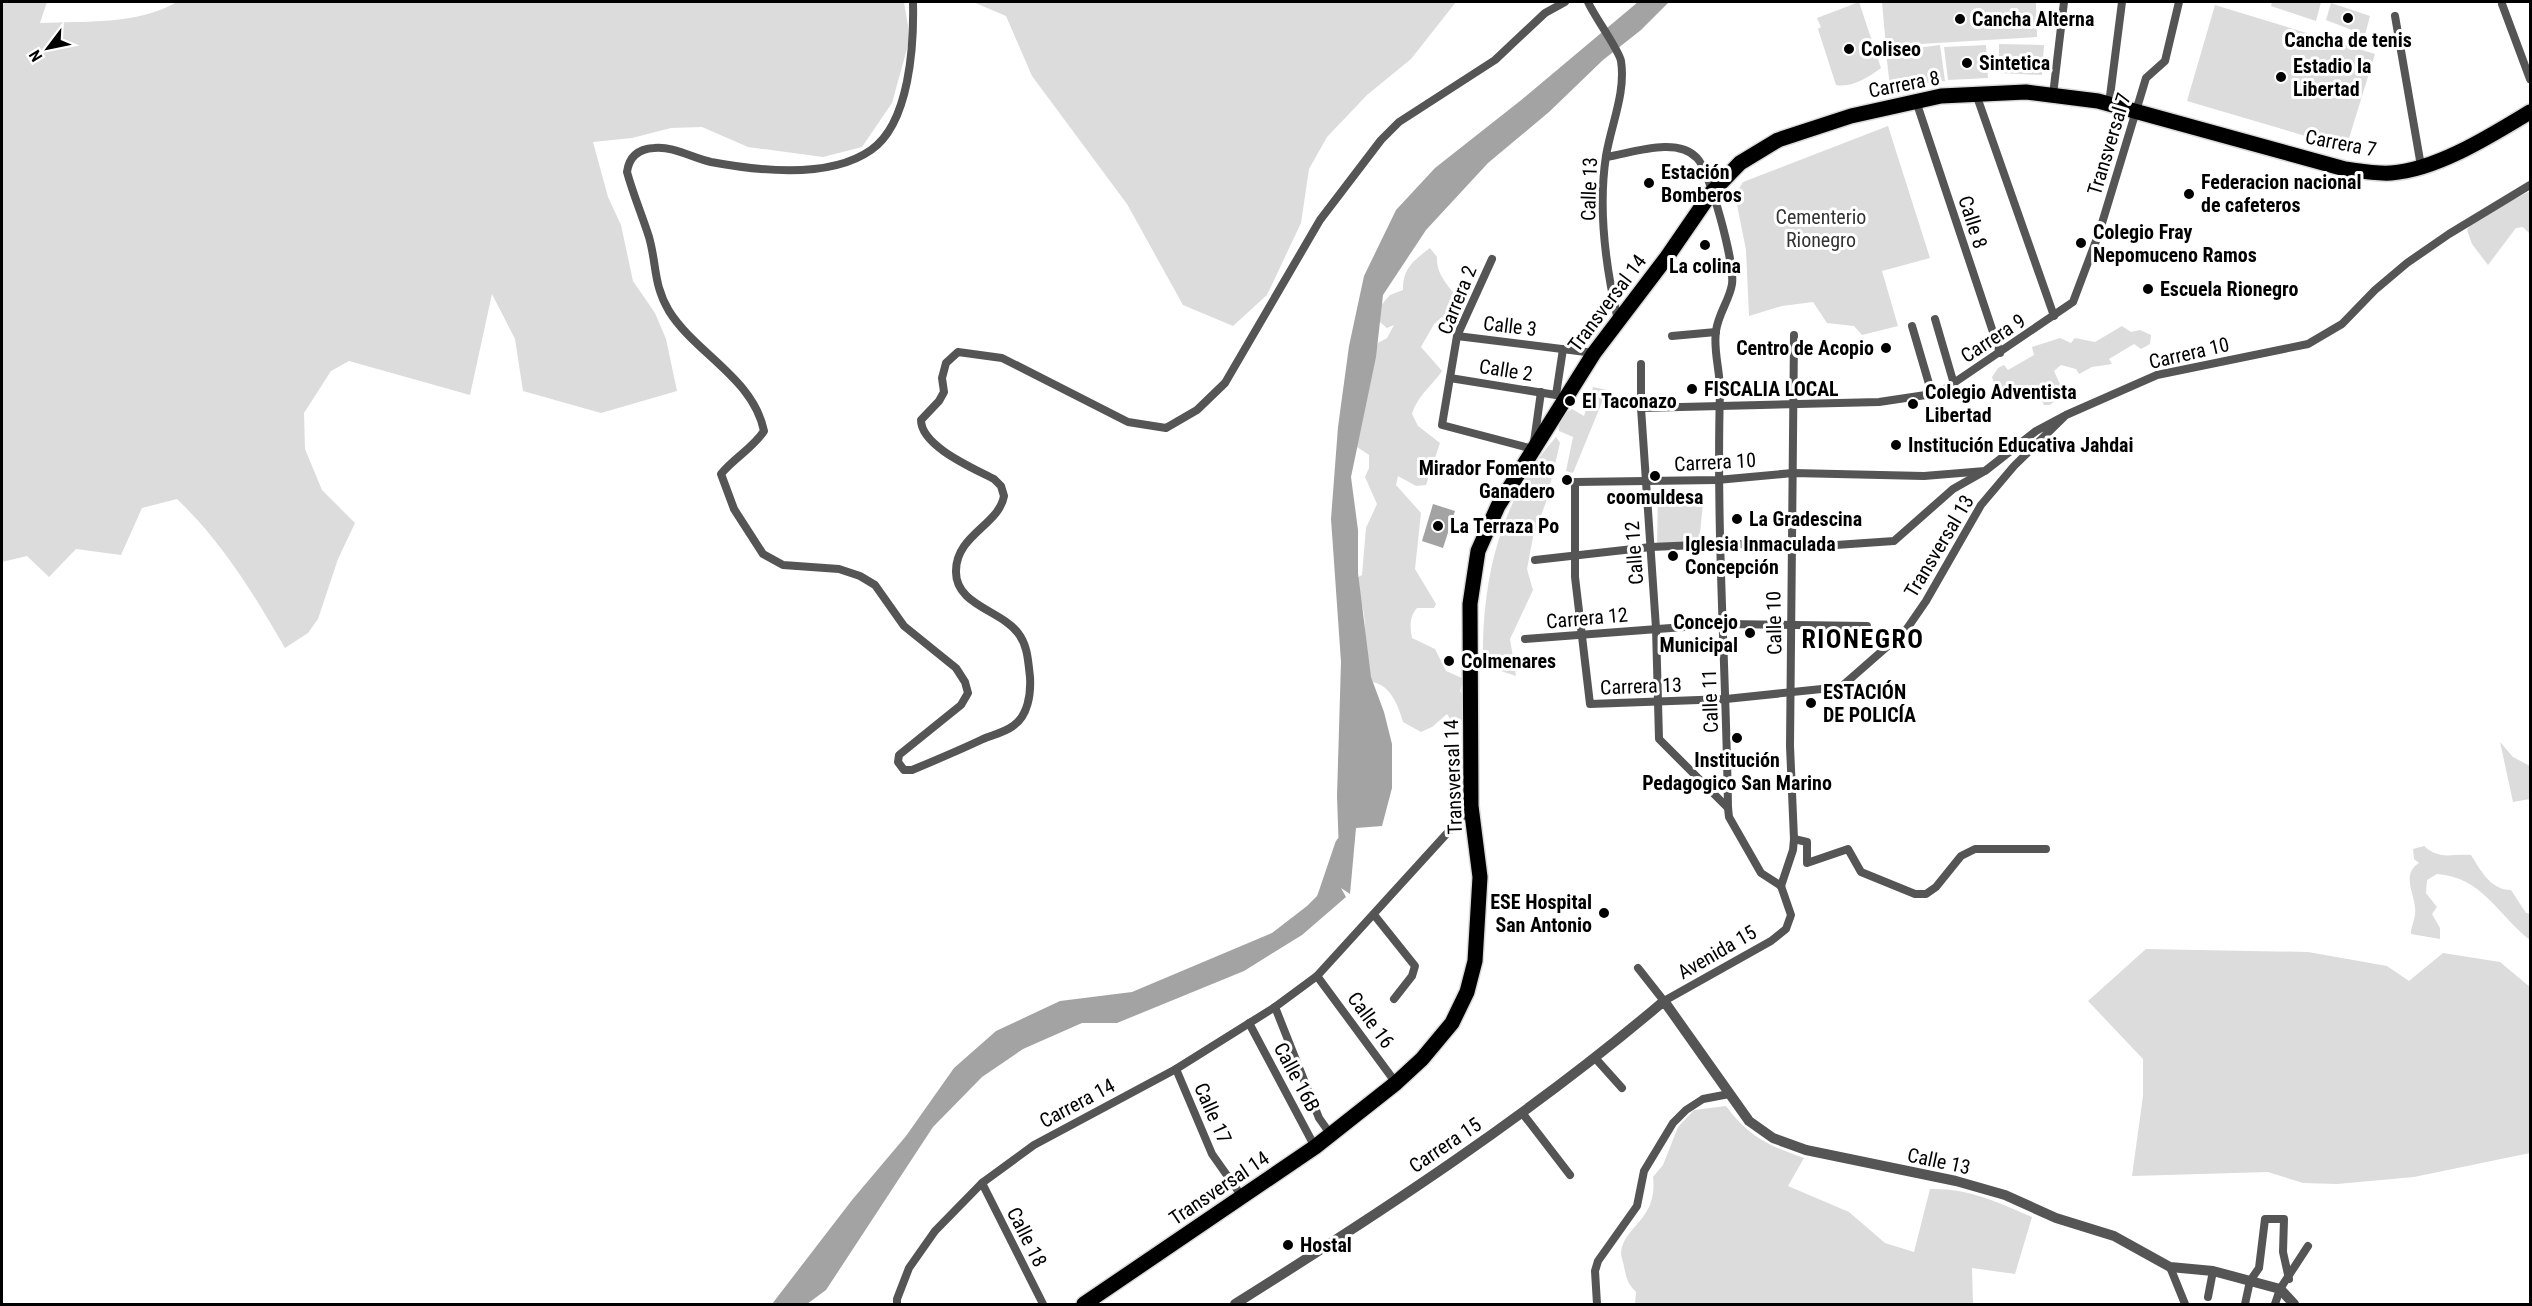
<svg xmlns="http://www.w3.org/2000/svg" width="2532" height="1306" viewBox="0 0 2532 1306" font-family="'Roboto Condensed',sans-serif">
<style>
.green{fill:#dcdcdc}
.water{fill:#a3a3a3}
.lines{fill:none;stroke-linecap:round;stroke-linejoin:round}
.river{stroke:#a3a3a3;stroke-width:18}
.trunk-casing{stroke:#dbdbdb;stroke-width:18}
.minor{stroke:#555;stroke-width:8}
.tertiary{stroke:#555;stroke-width:10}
.trunk{stroke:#000;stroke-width:15}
.poi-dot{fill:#000;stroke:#fff;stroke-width:2}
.labels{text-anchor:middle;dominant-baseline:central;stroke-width:6;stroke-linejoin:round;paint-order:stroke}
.poi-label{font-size:20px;font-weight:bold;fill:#000;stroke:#fff;text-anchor:start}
.street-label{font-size:20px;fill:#000;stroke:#fff}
.park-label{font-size:20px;fill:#333;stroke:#fff}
.district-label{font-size:26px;font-weight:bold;letter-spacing:1.5px;fill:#000;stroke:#fff}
</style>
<rect width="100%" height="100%" fill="#fff"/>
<g class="green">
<path d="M2 2H47L40 23C85 21 137 25 177 2H904L910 38 892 103 862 147 823 157 748 147 702 127 671 128 632 138 593 142 608 197 621 225 633 281 655 313 666 339 677 391 601 413 523 391 515 339 492 294 470 395 349 361 331 371 304 413 305 449 322 490 355 523 338 559 318 619 308 633 285 648C254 594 222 542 177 499L142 508 121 555 76 549 49 577 27 556 2 562Z"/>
<path d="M973 2H1456L1411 59 1367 95 1327 137 1309 169 1301 223 1267 295 1233 326 1183 305 1127 204 1032 76 1006 16Z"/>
<path d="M1859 2 1881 68C1869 77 1852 88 1836 85L1818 29 1821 27 1817 18Z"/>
<path d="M1882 2H2036L2037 37 1886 46Z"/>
<path d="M2272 2H2321L2316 21 2271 6Z"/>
<path d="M2331 3 2370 16 2365 35 2326 20Z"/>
<path d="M2215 5 2375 54 2346 148 2187 101Z"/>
<path d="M1999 44 2044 45 2042 75 1999 73Z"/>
<path d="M1940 45 1945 81 1890 87 1886 52Z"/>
<path d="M1986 45 1988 78 1948 80 1944 47Z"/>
<path d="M1888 126 1930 258 1882 271 1898 326 1862 335 1854 326 1827 323 1813 302 1782 306 1749 316 1746 250 1735 195 1743 182Z"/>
<path d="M2530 191V234L2523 227 2516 228 2488 265 2472 244 2467 230 2474 220Z"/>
<path d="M1430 248 1437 257C1436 274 1448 286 1459 299L1457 323 1450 326 1442 317 1434 324 1421 347 1442 371C1431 387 1418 395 1412 414L1418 426 1440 443 1426 485 1416 486 1398 476 1396 485 1421 513 1415 569 1436 604 1434 608H1417C1409 617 1410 627 1412 638L1435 649 1446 671 1464 679 1460 691 1467 704 1469 719 1452 722 1447 714 1432 727 1421 732 1403 722C1398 705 1391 686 1373 682 1359 658 1370 627 1361 602L1352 599 1353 580 1362 575 1366 528 1377 504 1365 477 1369 468V455L1357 447 1350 436 1378 343 1387 338 1394 325 1387 328 1380 322 1376 311 1390 295 1403 290C1402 269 1414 260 1430 248Z"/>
<path d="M2122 326 2131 332 2140 330 2151 335 2150 344 2141 349 2134 344 2109 359 2112 364 2092 367 2079 374 2076 369 2061 365 2054 371 2064 393 2050 405H2044L2037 391 2023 400 2011 393 1998 395 1992 377 1998 368 2004 365 2008 370 2034 355 2032 347 2060 338 2071 343 2075 338 2095 342Z"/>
<path d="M1593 387 1607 390 1573 473 1566 471 1573 437 1559 431 1558 418 1572 409 1584 416Z"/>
<path d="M1556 437 1560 443 1546 502 1533 537 1527 569 1533 590 1510 639 1516 676 1501 671 1483 659C1482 578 1501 498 1556 437Z"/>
<path d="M1658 491 1704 493 1699 543 1657 547Z"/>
<path d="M2500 742 2513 757 2530 766V799L2513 802Z"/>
<path d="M2424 846C2441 861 2452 853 2471 855 2481 871 2491 890 2511 890L2526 913 2530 914V940C2498 915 2482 877 2437 874L2427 880 2426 893 2437 907 2432 914 2440 928V939L2411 934C2411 927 2414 922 2415 915 2418 898 2399 875 2419 863L2414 859 2413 849Z"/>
<path d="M2146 949 2308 952 2387 966 2409 981 2443 953 2500 962 2530 987V1153L2414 1177 2337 1184 2303 1183 2268 1172 2132 1176 2143 1096V1059L2088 1001Z"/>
<path d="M1726 1106C1748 1136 1769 1146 1804 1158L1788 1186 1849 1212 1885 1243 1914 1252 1930 1189C1968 1188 1997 1202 2032 1217L2015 1274 1972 1268 1973 1304H1635L1636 1292C1627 1283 1627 1279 1624 1267 1624 1263 1621 1258 1621 1253 1623 1226 1658 1221 1653 1177L1663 1165 1678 1127 1694 1110Z"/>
</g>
<g class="water">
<path d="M1638 2H1669L1641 30 1603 60 1549 112 1488 163 1426 230 1383 295 1376 357 1351 477 1358 530V573L1371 677 1384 712 1392 744V788L1382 826 1356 828 1350 894 1341 888 1346 897 1302 935 1244 971 1117 1023H1082L1023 1049 982 1077 933 1127 826 1290 807 1304H772L852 1200 906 1136 954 1068 996 1031 1060 1001 1132 992 1272 933 1307 906 1334 879 1339 854 1337 796 1341 662 1331 519 1338 427 1349 346 1364 276 1396 210 1435 168 1520 101Z"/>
<path d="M1433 504 1455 511 1443 548 1422 541Z"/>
</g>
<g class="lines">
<path class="river" d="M1324 904 1344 845"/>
<g class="trunk-casing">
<path id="trunk" d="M1084 1304 1315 1147 1396 1083 1422 1059 1452 1023 1467 992 1475 961 1480 877 1471 806 1470 604 1478 551 1498 506 1594 353 1667 257 1711 193 1740 163 1778 140 1851 116 1941 96 2026 92 2098 101 2345 169C2360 171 2376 174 2391 173 2437 170 2492 135 2530 112"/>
</g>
<g class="minor">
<path d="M913 2C914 44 910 123 871 150 830 179 759 171 711 162 692 158 674 146 654 148 638 149 629 157 627 172 633 194 642 215 649 237 657 265 653 284 669 311 696 354 753 378 764 431 752 449 735 457 721 474L734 509 763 554 783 565 839 569 860 576 875 585 904 626 956 668 965 682 968 693 961 705 899 755 898 762 904 770H912C936 760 960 750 983 739 993 735 1005 732 1013 726 1028 716 1031 694 1030 677 1028 661 1028 646 1018 633 1001 610 955 605 956 571 956 535 999 525 1004 496L1001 486 994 479C973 468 921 446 921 420L939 401 944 392 942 378 946 363 958 352 1002 358 1128 422 1166 428 1197 410 1225 383 1320 220 1381 140 1399 122 1495 60 1545 13 1565 2"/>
<path d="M1588 2C1594 16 1619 50 1621 61 1626 93 1611 125 1606 156 1598 208 1606 269 1618 320"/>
<path d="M2502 4 2530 79"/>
<path d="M2395 16 2421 166"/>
<path d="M1976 94 2054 316"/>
<path d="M2053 95 2064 2"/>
<path d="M1916 101 2000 353"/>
<path d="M2109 104 2122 2"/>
<path d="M1606 157C1632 153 1677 136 1697 158 1710 171 1735 264 1732 284 1730 299 1718 314 1716 331 1713 350 1720 370 1720 390 1716 529 1726 668 1728 808L1729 817 1761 873 1781 886"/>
<path d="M1492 259 1457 336 1442 425 1533 449 1541 392"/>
<path d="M1935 319 1954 384"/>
<path d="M1912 326 1932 394"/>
<path d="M1457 336 1594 353"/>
<path d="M1672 336 1716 332"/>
<path d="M1641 364V408L1656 628 1659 739 1728 808"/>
<path d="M1450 378 1556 395 1563 349"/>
<path d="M1641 408 1879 402 1939 393 2073 302 2099 233 2146 78 2165 61 2179 2"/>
<path d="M2066 415 2014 466 1981 505 1926 601 1906 630 1841 687 1726 699 1590 704 1575 577V482L1717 480 1793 473 1924 476 1985 471 2036 431 2066 415 2157 375 2308 344 2342 324 2375 290 2407 263 2449 234 2530 185"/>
<path d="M1535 560 1651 547 1720 544 1836 545 1894 541 1953 489 1983 472"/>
<path d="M1525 639 1724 624 1867 626"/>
<path d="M1794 839 1807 842V863L1848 849 1861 872 1915 894H1926L1936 887 1961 856 1975 849H2046"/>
<path d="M1781 886 1793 850 1794 839 1790 746 1794 335"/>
<path d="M1375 916 1415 966 1412 976 1394 999"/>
<path d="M1638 968 1664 1001 1771 941 1786 929 1791 915 1781 886"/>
<path d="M1317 976 1396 1083"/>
<path d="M1275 1007 1319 1118 1331 1135"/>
<path d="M1249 1023 1315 1147"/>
<path d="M1596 1059 1622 1088"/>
<path d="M1176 1069 1212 1154 1243 1198"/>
<path d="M1523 1114 1570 1175"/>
<path d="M982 1183 1043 1304"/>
<path d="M2170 1267 2185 1304"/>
<path d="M2208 1297 2213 1271"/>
<path d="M897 1304V1299L909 1268 935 1231 982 1183 1034 1145 1176 1069 1275 1007 1317 976 1471 807"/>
<path d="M1597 1304 1595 1271 1598 1261 1637 1206 1644 1171 1673 1123 1686 1110 1703 1099 1729 1094"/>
<path d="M2245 1304 2250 1281 2259 1268 2265 1219H2284L2283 1252 2289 1279"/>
<path d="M2275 1304 2280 1289 2308 1246"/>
</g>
<path class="tertiary" d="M1235 1304C1383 1211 1530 1115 1664 1001L1749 1121 1773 1138 1806 1150 1956 1181 2005 1195 2056 1218 2114 1236 2170 1267 2213 1271 2280 1289 2294 1304"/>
<use href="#trunk" class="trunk"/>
</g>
<g class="poi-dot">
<circle cx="2348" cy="18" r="6"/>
<circle cx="1960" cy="19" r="6"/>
<circle cx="1849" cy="49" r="6"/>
<circle cx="1967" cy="63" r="6"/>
<circle cx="2281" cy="77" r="6"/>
<circle cx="1649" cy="183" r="6"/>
<circle cx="2189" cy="194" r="6"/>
<circle cx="2081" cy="243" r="6"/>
<circle cx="1705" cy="245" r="6"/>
<circle cx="2148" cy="289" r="6"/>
<circle cx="1886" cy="348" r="6"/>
<circle cx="1692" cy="389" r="6"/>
<circle cx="1570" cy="401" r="6"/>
<circle cx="1913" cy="404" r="6"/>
<circle cx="1896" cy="445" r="6"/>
<circle cx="1655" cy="476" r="6"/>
<circle cx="1567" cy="480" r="6"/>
<circle cx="1737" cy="519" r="6"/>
<circle cx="1438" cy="526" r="6"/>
<circle cx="1673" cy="556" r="6"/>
<circle cx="1750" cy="633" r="6"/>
<circle cx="1449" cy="661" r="6"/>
<circle cx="1811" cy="703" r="6"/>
<circle cx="1737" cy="738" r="6"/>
<circle cx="1604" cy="913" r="6"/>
<circle cx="1288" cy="1245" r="6"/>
</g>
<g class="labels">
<g class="poi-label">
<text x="1972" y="19">Cancha Alterna</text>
<text x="2348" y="40" text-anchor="middle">Cancha de tenis</text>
<text x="1861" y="49">Coliseo</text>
<text x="1979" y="63">Sintetica</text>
<text x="2293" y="66">Estadio la<tspan x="2293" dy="23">Libertad</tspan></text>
<text x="1661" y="172">Estación<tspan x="1661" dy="23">Bomberos</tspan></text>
<text x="2201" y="182">Federacion nacional<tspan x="2201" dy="23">de cafeteros</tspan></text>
<text x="2093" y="232">Colegio Fray<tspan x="2093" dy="23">Nepomuceno Ramos</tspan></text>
<text x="1705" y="266" text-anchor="middle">La colina</text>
<text x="2160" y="289">Escuela Rionegro</text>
<text x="1874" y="348" text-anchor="end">Centro de Acopio</text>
<text x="1704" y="389">FISCALIA LOCAL</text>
<text x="1925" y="392">Colegio Adventista<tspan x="1925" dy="23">Libertad</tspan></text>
<text x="1582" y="401">El Taconazo</text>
<text x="1908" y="445">Institución Educativa Jahdai</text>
<text x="1555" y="468" text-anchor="end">Mirador Fomento<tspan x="1555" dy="23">Ganadero</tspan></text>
<text x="1655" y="497" text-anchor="middle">coomuldesa</text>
<text x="1749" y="519">La Gradescina</text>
<text x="1450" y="526">La Terraza Po</text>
<text x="1685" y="544">Iglesia Inmaculada<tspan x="1685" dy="23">Concepción</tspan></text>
<text x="1738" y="622" text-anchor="end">Concejo<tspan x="1738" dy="23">Municipal</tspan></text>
<text x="1461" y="661">Colmenares</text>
<text x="1823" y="692">ESTACIÓN<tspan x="1823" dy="23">DE POLICÍA</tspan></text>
<text x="1737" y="760" text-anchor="middle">Institución<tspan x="1737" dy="23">Pedagogico San Marino</tspan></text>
<text x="1592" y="902" text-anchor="end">ESE Hospital<tspan x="1592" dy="23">San Antonio</tspan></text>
<text x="1300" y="1245">Hostal</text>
</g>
<g class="street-label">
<text transform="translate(1904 84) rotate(-11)">Carrera 8</text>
<text transform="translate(2341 143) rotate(11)">Carrera 7</text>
<text transform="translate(2109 144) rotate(-73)">Transversal 7</text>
<text transform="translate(1589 189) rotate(-88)">Calle 13</text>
<text transform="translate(1973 222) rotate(72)">Calle 8</text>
<text transform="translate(1457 300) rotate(-68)">Carrera 2</text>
<text transform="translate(1607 303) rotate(-53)">Transversal 14</text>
<text transform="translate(1510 326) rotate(7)">Calle 3</text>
<text transform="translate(1993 338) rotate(-33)">Carrera 9</text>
<text transform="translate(2189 353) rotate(-13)">Carrera 10</text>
<text transform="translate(1506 370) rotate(9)">Calle 2</text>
<text transform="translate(1715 462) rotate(-3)">Carrera 10</text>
<text transform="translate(1939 546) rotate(-59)">Transversal 13</text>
<text transform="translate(1634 553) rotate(-94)">Calle 12</text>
<text transform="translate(1587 618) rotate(-5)">Carrera 12</text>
<text transform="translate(1774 623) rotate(-91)">Calle 10</text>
<text transform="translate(1641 686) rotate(-2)">Carrera 13</text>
<text transform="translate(1710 701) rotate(-92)">Calle 11</text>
<text transform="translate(1453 777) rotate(-92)">Transversal 14</text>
<text transform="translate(1717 952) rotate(-30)">Avenida 15</text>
<text transform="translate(1371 1020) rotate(54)">Calle 16</text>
<text transform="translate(1297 1077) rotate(62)">Calle 16B</text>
<text transform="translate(1077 1103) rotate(-28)">Carrera 14</text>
<text transform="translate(1213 1113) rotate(66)">Calle 17</text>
<text transform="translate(1445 1145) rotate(-34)">Carrera 15</text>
<text transform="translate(1939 1161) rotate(12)">Calle 13</text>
<text transform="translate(1219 1188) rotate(-34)">Transversal 14</text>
<text transform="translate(1027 1237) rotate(63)">Calle 18</text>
</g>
<g class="park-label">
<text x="1821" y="217">Cementerio<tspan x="1821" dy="23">Rionegro</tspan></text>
</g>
<g class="district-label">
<text x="1863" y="639">RIONEGRO</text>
</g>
</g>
<rect width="2532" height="1306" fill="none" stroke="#000000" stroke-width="6"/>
<g transform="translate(48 48) rotate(238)" stroke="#ffffff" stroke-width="4.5" paint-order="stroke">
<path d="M0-4.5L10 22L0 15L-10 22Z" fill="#000000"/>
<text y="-9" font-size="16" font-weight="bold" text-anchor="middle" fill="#000000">N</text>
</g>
</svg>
